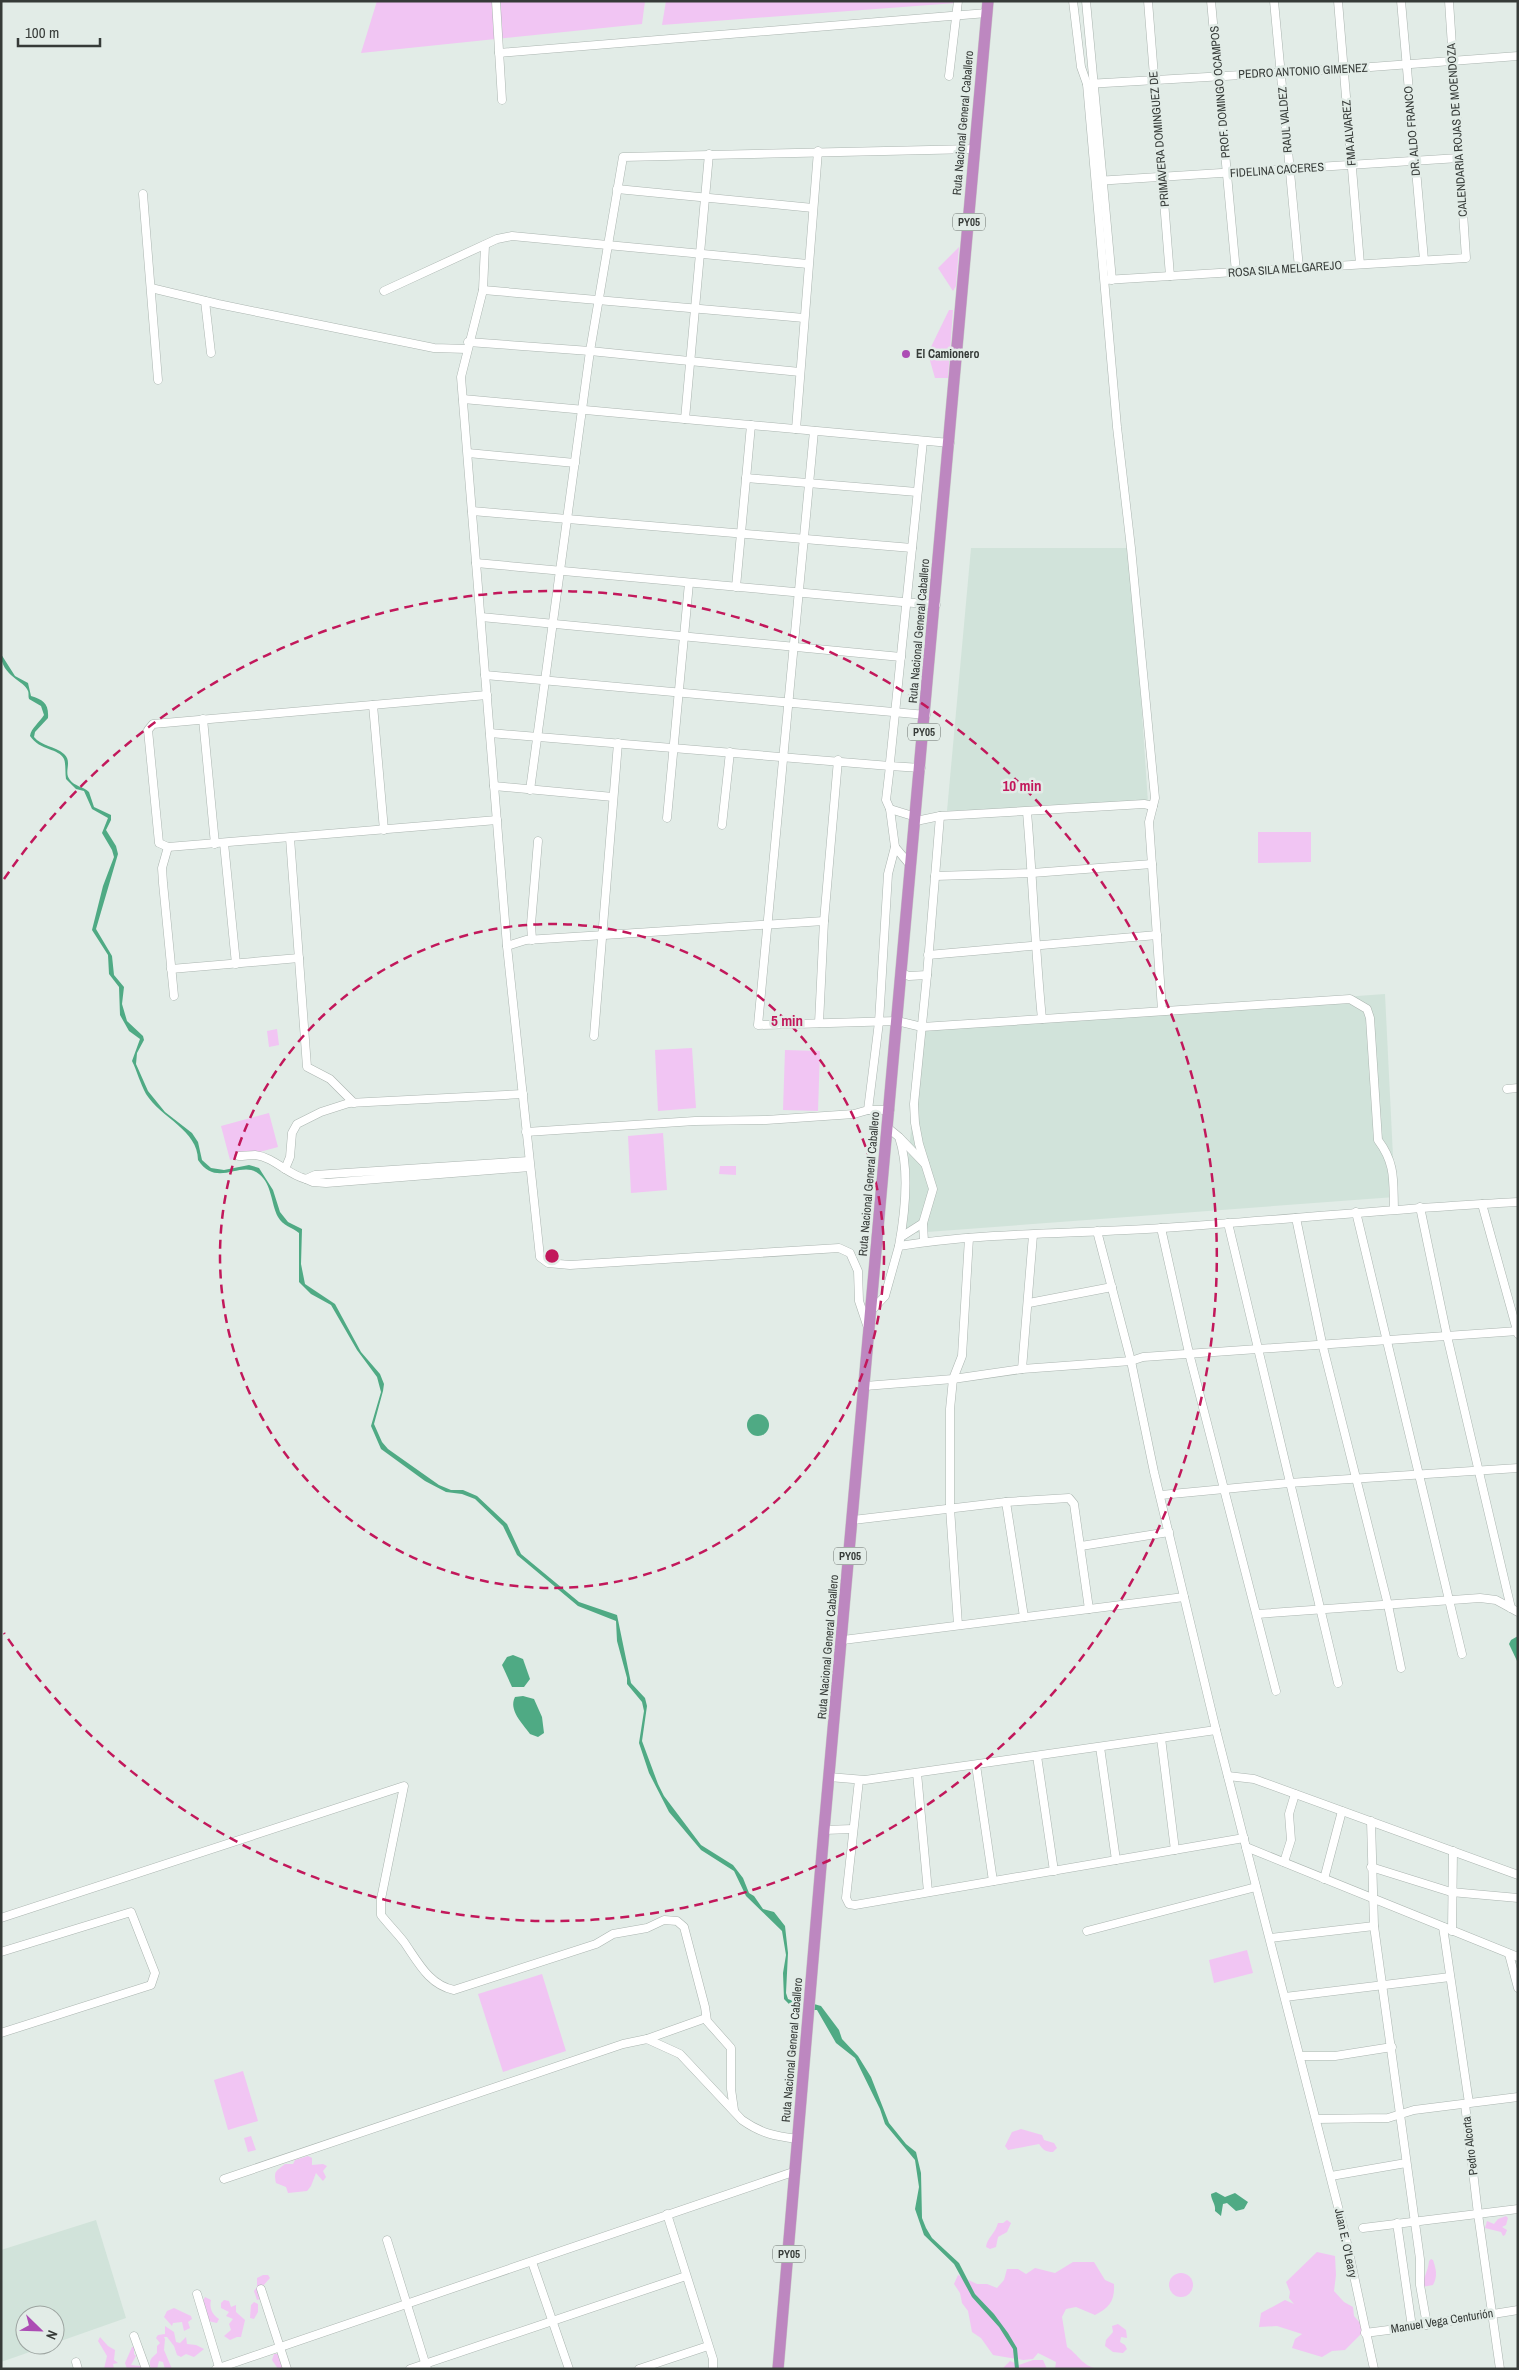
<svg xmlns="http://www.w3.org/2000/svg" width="1519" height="2370" viewBox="0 0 1519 2370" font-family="'Archivo Narrow',sans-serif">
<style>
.built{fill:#d1e3da}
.green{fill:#f1c5f3}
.water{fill:#4faa84}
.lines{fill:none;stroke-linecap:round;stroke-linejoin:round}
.minor-casing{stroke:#abb5b0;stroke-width:9}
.highway-casing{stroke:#c7c8c7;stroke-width:12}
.minor{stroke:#fff;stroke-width:8}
.highway{stroke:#bd87c0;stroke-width:11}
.ring{fill:none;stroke:#c2185b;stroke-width:2.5;stroke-dasharray:9 6}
.poi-dot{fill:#ac4cb4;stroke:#e2ece7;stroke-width:2}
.labels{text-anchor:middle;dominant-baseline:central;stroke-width:5;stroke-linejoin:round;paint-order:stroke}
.shield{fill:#e2ece7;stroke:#6a706c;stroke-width:1}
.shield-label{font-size:11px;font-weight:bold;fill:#363b38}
.street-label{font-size:12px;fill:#363b38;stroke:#e2ece7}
.poi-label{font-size:12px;font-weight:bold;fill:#363b38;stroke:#e2ece7;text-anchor:start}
.centre{fill:#c2185b;stroke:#e2ece7;stroke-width:2.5}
.ring-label{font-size:15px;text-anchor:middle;font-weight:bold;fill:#c2185b;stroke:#e2ece7;stroke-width:5;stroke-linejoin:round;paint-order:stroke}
</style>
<rect width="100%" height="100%" fill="#e2ece7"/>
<g class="built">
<path d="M971 548H1131L1148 803 947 811Z"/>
<path d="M1385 994 1395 1197 900 1234 922 1027Z"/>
<path d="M96 2220 126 2318 55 2343V2315H25V2345H50L1 2362V2250Z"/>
</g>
<g class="green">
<path d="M377 1H645L642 24 361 53Z"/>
<path d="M666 1H957L956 3 662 25Z"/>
<path d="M959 247 956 286 953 291 938 268Z"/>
<path d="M949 310H953L948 378H935L929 357 930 349Z"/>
<path d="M1258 832H1311V862L1258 863Z"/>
<path d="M277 1029 279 1045 269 1047 267 1031Z"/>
<path d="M692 1048 696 1108 658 1111 655 1050Z"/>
<path d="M785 1050 820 1051 818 1111 783 1110Z"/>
<path d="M269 1113 278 1147 230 1160 221 1126Z"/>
<path d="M663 1133 667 1190 631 1193 628 1136Z"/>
<path d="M720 1166H736V1175L719 1174Z"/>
<path d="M1247 1950 1253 1973 1214 1983 1209 1960Z"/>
<path d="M542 1974 566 2051 503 2072 478 1994Z"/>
<path d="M243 2071 258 2121 228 2130 214 2080Z"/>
<path d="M1021 2129 1042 2135 1044 2140 1054 2143 1057 2148 1053 2152C1046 2152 1043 2150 1039 2144L1008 2150 1005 2146 1012 2132Z"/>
<path d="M251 2136 256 2150 248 2152 244 2138Z"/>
<path d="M308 2156 312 2158V2165L323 2164 327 2166 323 2171 326 2177 323 2181 316 2173 311 2186 307 2191 288 2193 286 2187 276 2183C274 2171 275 2172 285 2164H293L295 2160Z"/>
<path d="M1506 2216 1508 2218 1506 2225 1502 2227 1507 2230 1505 2235 1503 2236 1501 2232 1485 2228 1487 2221 1494 2224 1498 2219Z"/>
<path d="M1007 2220 1011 2223 1007 2232 998 2237 996 2247 990 2249 986 2247C987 2238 995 2234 998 2223H1003Z"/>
<path d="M1317 2252 1335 2256 1336 2275 1334 2291 1344 2302 1353 2307 1354 2316 1361 2324V2334L1345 2350 1332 2351 1322 2357 1292 2348 1295 2339 1302 2334 1277 2326 1259 2327 1261 2313 1285 2300 1294 2304 1289 2298 1290 2292 1286 2282Z"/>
<path d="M1431 2259 1433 2260C1436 2269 1438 2276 1433 2285L1422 2287C1423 2277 1428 2272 1429 2261Z"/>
<path d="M1073 2262H1094L1105 2280 1114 2284C1115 2301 1109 2308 1095 2315L1076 2307 1066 2309 1062 2317 1067 2347C1079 2355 1082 2366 1098 2369H1055L1056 2362 1038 2353 1033 2359 1023 2360 993 2355 981 2338 972 2332 968 2311 962 2303 960 2293 954 2284 958 2275 977 2284H987L997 2288 1004 2280 1007 2269H1018L1026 2274 1035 2268 1055 2273Z"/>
<circle cx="1181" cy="2285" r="12"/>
<path d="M263 2275H268L270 2278 262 2287 273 2312 269 2316 265 2313 264 2307 260 2299 257 2300 254 2291 257 2287V2278Z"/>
<path d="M205 2297 211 2300C209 2307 212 2315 219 2319L217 2323 208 2321 201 2304Z"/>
<path d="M224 2300 229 2301 231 2307 236 2305V2312L245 2320 241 2337H237L230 2340 224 2336 231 2330 229 2324 233 2319 226 2316 229 2312 221 2308V2303Z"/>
<path d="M254 2302 258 2304V2312L254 2319 250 2318 251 2305Z"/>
<path d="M174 2308 191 2316 192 2319 188 2322 190 2328 184 2331 182 2322 173 2323 172 2326 164 2317 167 2311Z"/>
<path d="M1118 2324 1126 2330 1127 2338 1121 2337 1120 2342 1125 2345 1127 2349 1123 2353 1113 2352 1105 2346 1106 2340 1113 2332 1112 2326Z"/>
<path d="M165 2326 174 2332 176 2342 180 2343 186 2337 187 2344 196 2345 204 2349 194 2357 186 2354 181 2357 177 2355 174 2346 167 2337H164L165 2339 164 2350 172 2369H165L163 2362 159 2361 157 2369H151C148 2359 152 2358 157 2353V2346L160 2343 156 2338 158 2335 165 2334Z"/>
<path d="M100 2337 108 2346 115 2350 114 2360 118 2363 113 2364 114 2369H104L107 2356 98 2341Z"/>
<path d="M132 2347H134V2354L136 2356 131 2365 140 2366 142 2369H127L125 2363Z"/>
<path d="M274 2354H279L286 2369H278L272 2360Z"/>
<path d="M1033 2360H1043L1047 2369H997L1003 2368 1010 2361 1019 2365Z"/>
</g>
<g class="water">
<path d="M1 654 15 676 28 683 31 696C43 700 49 703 48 718L35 732 34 737C41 746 55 746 64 754 73 762 63 772 70 780 74 786 84 787 89 792L94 807 111 815V820L106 830 116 846 118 854 96 929 112 956 114 975 124 987 122 1004 127 1021 143 1036 144 1040 137 1053 136 1064 148 1091 165 1112 192 1133 198 1142 202 1160 211 1168 224 1170 249 1165 259 1168 273 1190 280 1212 288 1222 302 1229 301 1264 305 1284 335 1304 361 1352 380 1374 384 1384 383 1391 374 1424 382 1442 388 1449 439 1485 451 1490H463L477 1496 507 1524 521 1554 579 1602 617 1615 631 1683 645 1698 647 1706 642 1741 658 1784 664 1796 701 1845 733 1865 743 1878 749 1893 754 1896 763 1909 774 1912 785 1926 788 1953 786 1993 788 1999 800 2004 801 2008 791 2006 784 1999 783 1973 786 1955 782 1931 746 1896 734 1871 701 1850 669 1812 649 1773 639 1743 644 1711 642 1702 627 1684V1678L617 1641 616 1621 578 1606 517 1555 503 1526 475 1499 462 1494 446 1492 425 1481 381 1449 371 1426 381 1392 377 1377 357 1350 331 1305 311 1294 299 1282V1233C292 1227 283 1226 278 1217 271 1204 272 1184 259 1174 241 1159 217 1189 198 1160 198 1130 161 1118 146 1094 140 1083 137 1071 132 1061L140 1039 129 1031 120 1015 119 987 109 974 108 955 92 930 103 886 114 857 112 850 102 833 108 818 92 809 84 791 76 789 66 779C65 773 66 764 64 759 59 748 40 751 30 736 31 728 40 722 44 715L41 706 29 699C28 696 29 693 28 691 25 681 1 676 1 654Z"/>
<circle cx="758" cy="1425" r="11"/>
<path d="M1518 1636V1663L1509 1644 1511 1640Z"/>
<path d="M513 1655 523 1659 530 1679 524 1687H512L502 1665 507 1657Z"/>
<path d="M523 1696 534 1699 542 1717 544 1733 538 1737 530 1734C523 1724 508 1710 515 1697Z"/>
<path d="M814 2004 821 2006 839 2030 842 2039 858 2056 871 2077 889 2123 906 2144 916 2152 921 2173 922 2218 926 2228 932 2238 959 2263 975 2294 994 2314 1008 2333 1017 2348 1019 2369H1015L1013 2349 999 2327 972 2297 954 2264 924 2235 915 2209 919 2187 915 2160 885 2124 880 2109 855 2058 836 2043 817 2010H813Z"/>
<path d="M1216 2192 1225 2197 1235 2193 1248 2202 1244 2209 1236 2211 1227 2203 1223 2204 1221 2216 1215 2211C1216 2204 1211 2200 1211 2194Z"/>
</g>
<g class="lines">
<g class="minor-casing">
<g id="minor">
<path d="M496 1 502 100"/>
<path d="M1073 1 1081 67 1087 84 1117 427 1131 548 1155 798 1149 822 1162 1010"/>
<path d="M1086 1 1112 280"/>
<path d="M1148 1 1170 276"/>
<path d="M1211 1 1236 272"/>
<path d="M1274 1 1299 268"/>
<path d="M1338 1 1360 264"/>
<path d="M1401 1 1424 260"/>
<path d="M499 53 987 13"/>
<path d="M949 76 958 1"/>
<path d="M1087 84 1344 69 1518 56"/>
<path d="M1096 181 1459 158"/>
<path d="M617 189 813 208"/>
<path d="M143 194 158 380"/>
<path d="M485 245 483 290 461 377 507 946 540 1257 548 1263 570 1265 839 1248 850 1253 858 1271 859 1301 867 1325"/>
<path d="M1105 280 1466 258 1449 1"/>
<path d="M151 288 218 304 434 348 467 349"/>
<path d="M483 290 804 318"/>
<path d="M384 291 497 239 512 236 808 264"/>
<path d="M205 301 211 353"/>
<path d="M468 342 590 351 800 372"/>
<path d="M463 399 950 443"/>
<path d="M685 419 709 154"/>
<path d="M796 429 818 151"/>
<path d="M814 431C796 629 777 827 758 1025L897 1021 922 1027 1350 999 1367 1009 1370 1018 1378 1140C1396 1164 1393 1181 1394 1209"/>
<path d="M468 453 575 463"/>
<path d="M746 478 917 492"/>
<path d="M472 511 912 548"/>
<path d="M476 563 936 605"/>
<path d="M736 587 751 425"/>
<path d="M481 617 901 657"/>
<path d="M485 675 926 715"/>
<path d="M487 695 153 724 148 730 159 843 168 847 497 820"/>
<path d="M373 705 384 830"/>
<path d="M203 719 215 844"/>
<path d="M490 733 890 766 886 800 890 809 916 817"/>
<path d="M921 768 890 766V762L923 441"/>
<path d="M494 786 613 797"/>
<path d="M530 790 590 351 623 157 974 149"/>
<path d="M890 809 895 847 911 866"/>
<path d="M1027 812C1033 881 1035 950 1042 1019"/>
<path d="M667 818 689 583"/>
<path d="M916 821 940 816 1144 804 1153 806"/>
<path d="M722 825 730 752"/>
<path d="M290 838 307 1067 330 1079 354 1103"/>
<path d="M224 843 236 964"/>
<path d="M168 847 162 868 163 883 174 996"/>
<path d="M935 876 1032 873 1152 864"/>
<path d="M532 940 531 924 538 841"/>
<path d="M507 946 526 940 824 921"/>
<path d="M928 955 1157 935"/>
<path d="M171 969 299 958"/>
<path d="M901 973 909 976 927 975 940 816"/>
<path d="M819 1023 824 921 838 760"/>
<path d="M594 1036 618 743"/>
<path d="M1507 1089 1518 1088"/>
<path d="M868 1110 879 1022 888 874 895 847"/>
<path d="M888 1128 899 1137C910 1169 905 1213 899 1246"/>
<path d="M526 1132 695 1121 766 1120 854 1114 868 1110H890"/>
<path d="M900 1138 925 1164"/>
<path d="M239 1156C244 1156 250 1155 255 1155 274 1157 288 1175 306 1179"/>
<path d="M529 1161 315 1175 306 1179 313 1182 326 1183 530 1167"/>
<path d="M285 1169 290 1157 292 1133 297 1124 321 1112 349 1103 523 1094"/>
<path d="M1482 1204 1518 1334"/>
<path d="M1420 1207 1447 1336 1511 1608"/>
<path d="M1356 1212 1462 1654"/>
<path d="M1296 1218 1322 1343 1388 1605 1401 1668"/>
<path d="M1228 1223 1338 1683"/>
<path d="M1161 1228 1189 1353 1276 1691"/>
<path d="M1097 1231 1131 1361 1154 1472 1216 1730 1345 2234 1374 2369"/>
<path d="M901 1237 923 1223"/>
<path d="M924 1242 923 1223 933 1189 919 1144 915 1123 914 1104 927 975"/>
<path d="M1029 1303 1112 1287"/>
<path d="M871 1311 885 1296 899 1246C986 1232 1075 1234 1163 1228 1281 1220 1399 1208 1518 1202"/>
<path d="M1022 1369 1033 1235"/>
<path d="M865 1386 953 1379 1022 1369 1131 1361 1143 1357 1518 1331"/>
<path d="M1161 1495 1289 1483 1518 1468"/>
<path d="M1006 1502 1024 1617"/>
<path d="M853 1520 1006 1502 1069 1498 1074 1504 1089 1609"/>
<path d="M1081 1546 1169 1532"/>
<path d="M1257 1614 1480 1598 1496 1600 1518 1612"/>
<path d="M958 1625 950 1508V1409L953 1379 962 1356 969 1238"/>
<path d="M843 1640 1184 1597"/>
<path d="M1161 1738 1175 1850"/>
<path d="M1100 1747 1116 1860"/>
<path d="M1037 1756 1054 1871"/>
<path d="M976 1765 993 1881"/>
<path d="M917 1773 928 1892"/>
<path d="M1228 1776 1254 1779 1518 1875"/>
<path d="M829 1777 865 1780 1216 1730"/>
<path d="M859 1780 846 1898 849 1904 855 1905 1244 1838"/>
<path d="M1371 1821 1374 1926 1420 2259V2285L1427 2325"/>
<path d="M824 1830 853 1829"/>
<path d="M1246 1847 1518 1957"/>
<path d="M1284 1862 1291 1840 1289 1814 1295 1794"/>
<path d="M1371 1867 1451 1892 1518 1898"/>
<path d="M1324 1879 1342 1811"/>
<path d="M1 1918 404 1786 381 1899V1915C388 1924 397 1933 404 1942 418 1962 429 1985 454 1990L596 1944 613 1934 647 1928 664 1920 677 1921 684 1927 705 2007 707 2021 731 2048V2089L734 2110"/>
<path d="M1443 1927 1469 2103 1465 2104 1478 2214 1500 2369"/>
<path d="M1087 1931 1256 1887"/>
<path d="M1452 1931 1453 1851"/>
<path d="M1270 1938 1374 1926"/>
<path d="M1 1952 131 1912 155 1973 151 1985 1 2033"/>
<path d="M1509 1954 1518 1988"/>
<path d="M1285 1997 1450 1977"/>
<path d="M647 2039 706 2018"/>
<path d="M1300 2056H1335L1392 2047"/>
<path d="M1316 2119 1388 2118 1414 2110 1518 2097"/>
<path d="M1331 2176 1406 2163"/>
<path d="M224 2179 623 2044 647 2039 680 2054 742 2120C762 2134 775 2136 798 2139"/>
<path d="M667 2214 713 2359V2369"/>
<path d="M1397 2223 1412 2327"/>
<path d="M1363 2228 1518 2209"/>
<path d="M387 2240 427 2369"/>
<path d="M532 2262 569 2369"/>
<path d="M261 2289 287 2369"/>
<path d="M197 2294 219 2367"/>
<path d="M1365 2333 1412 2327 1518 2310"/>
<path d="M134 2336 146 2369"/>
<path d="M76 2362 78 2369"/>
<path d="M216 2369 796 2171"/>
<path d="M410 2369 686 2276"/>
<path d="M639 2369 708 2346"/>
</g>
</g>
<g class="highway-casing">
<path id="highway" d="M778 2369 824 1830 988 1"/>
</g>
<use href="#minor" class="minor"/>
<use href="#highway" class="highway"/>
</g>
<g class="ring">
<circle cx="552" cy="1256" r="332"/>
<path d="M4 879A665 665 0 1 1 4 1633"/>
</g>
<circle class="poi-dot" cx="906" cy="354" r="5"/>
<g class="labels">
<g class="shield">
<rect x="953" y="213.5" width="32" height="17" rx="4"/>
<rect x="908" y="723.5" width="32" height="17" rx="4"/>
<rect x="834" y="1547.5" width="32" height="17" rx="4"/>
<rect x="773" y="2245.5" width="32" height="17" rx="4"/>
</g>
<g class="shield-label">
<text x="969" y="222">PY05</text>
<text x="924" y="732">PY05</text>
<text x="850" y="1556">PY05</text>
<text x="789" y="2254">PY05</text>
</g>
<g class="street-label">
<text transform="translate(1303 71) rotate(-3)">PEDRO ANTONIO GIMENEZ</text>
<text transform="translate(1220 92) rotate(-95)">PROF. DOMINGO OCAMPOS</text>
<text transform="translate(1285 120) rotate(-95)">RAUL VALDEZ</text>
<text transform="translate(963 123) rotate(-85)">Ruta Nacional General Caballero</text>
<text transform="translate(1457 130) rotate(-94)">CALENDARIA ROJAS DE MOENDOZA</text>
<text transform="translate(1412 131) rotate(-95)">DR. ALDO FRANCO</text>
<text transform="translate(1349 133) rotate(-95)">FMA ALVAREZ</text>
<text transform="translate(1159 139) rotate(-95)">PRIMAVERA DOMINGUEZ DE</text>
<text transform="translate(1277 170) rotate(-4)">FIDELINA CACERES</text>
<text transform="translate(1285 269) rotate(-4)">ROSA SILA MELGAREJO</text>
<text transform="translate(919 631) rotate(-85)">Ruta Nacional General Caballero</text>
<text transform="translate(869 1184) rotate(-85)">Ruta Nacional General Caballero</text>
<text transform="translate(828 1647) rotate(-85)">Ruta Nacional General Caballero</text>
<text transform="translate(792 2050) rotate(-85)">Ruta Nacional General Caballero</text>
<text transform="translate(1470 2146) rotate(-97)">Pedro Alcorta</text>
<text transform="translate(1346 2243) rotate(78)">Juan E. O'Leary</text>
<text transform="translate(1442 2321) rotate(-9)">Manuel Vega Centurión</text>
</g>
<g class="poi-label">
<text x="916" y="354">El Camionero</text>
</g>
</g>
<circle cx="552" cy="1256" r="8" class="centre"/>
<g class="ring-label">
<text x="1022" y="791">10 min</text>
<text x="787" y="1026">5 min</text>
</g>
<rect width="1519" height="2370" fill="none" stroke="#363b38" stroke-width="5"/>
<g transform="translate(40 2330) rotate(113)"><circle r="24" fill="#e2ece7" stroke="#9da5a1"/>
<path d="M0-4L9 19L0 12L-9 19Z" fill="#ac4cb4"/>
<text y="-8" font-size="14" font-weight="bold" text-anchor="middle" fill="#363b38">N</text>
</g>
<path d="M18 38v8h82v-8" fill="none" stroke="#363b38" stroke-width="2.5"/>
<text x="25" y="38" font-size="15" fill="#363b38" stroke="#e2ece7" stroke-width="4" paint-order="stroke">100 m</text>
</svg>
